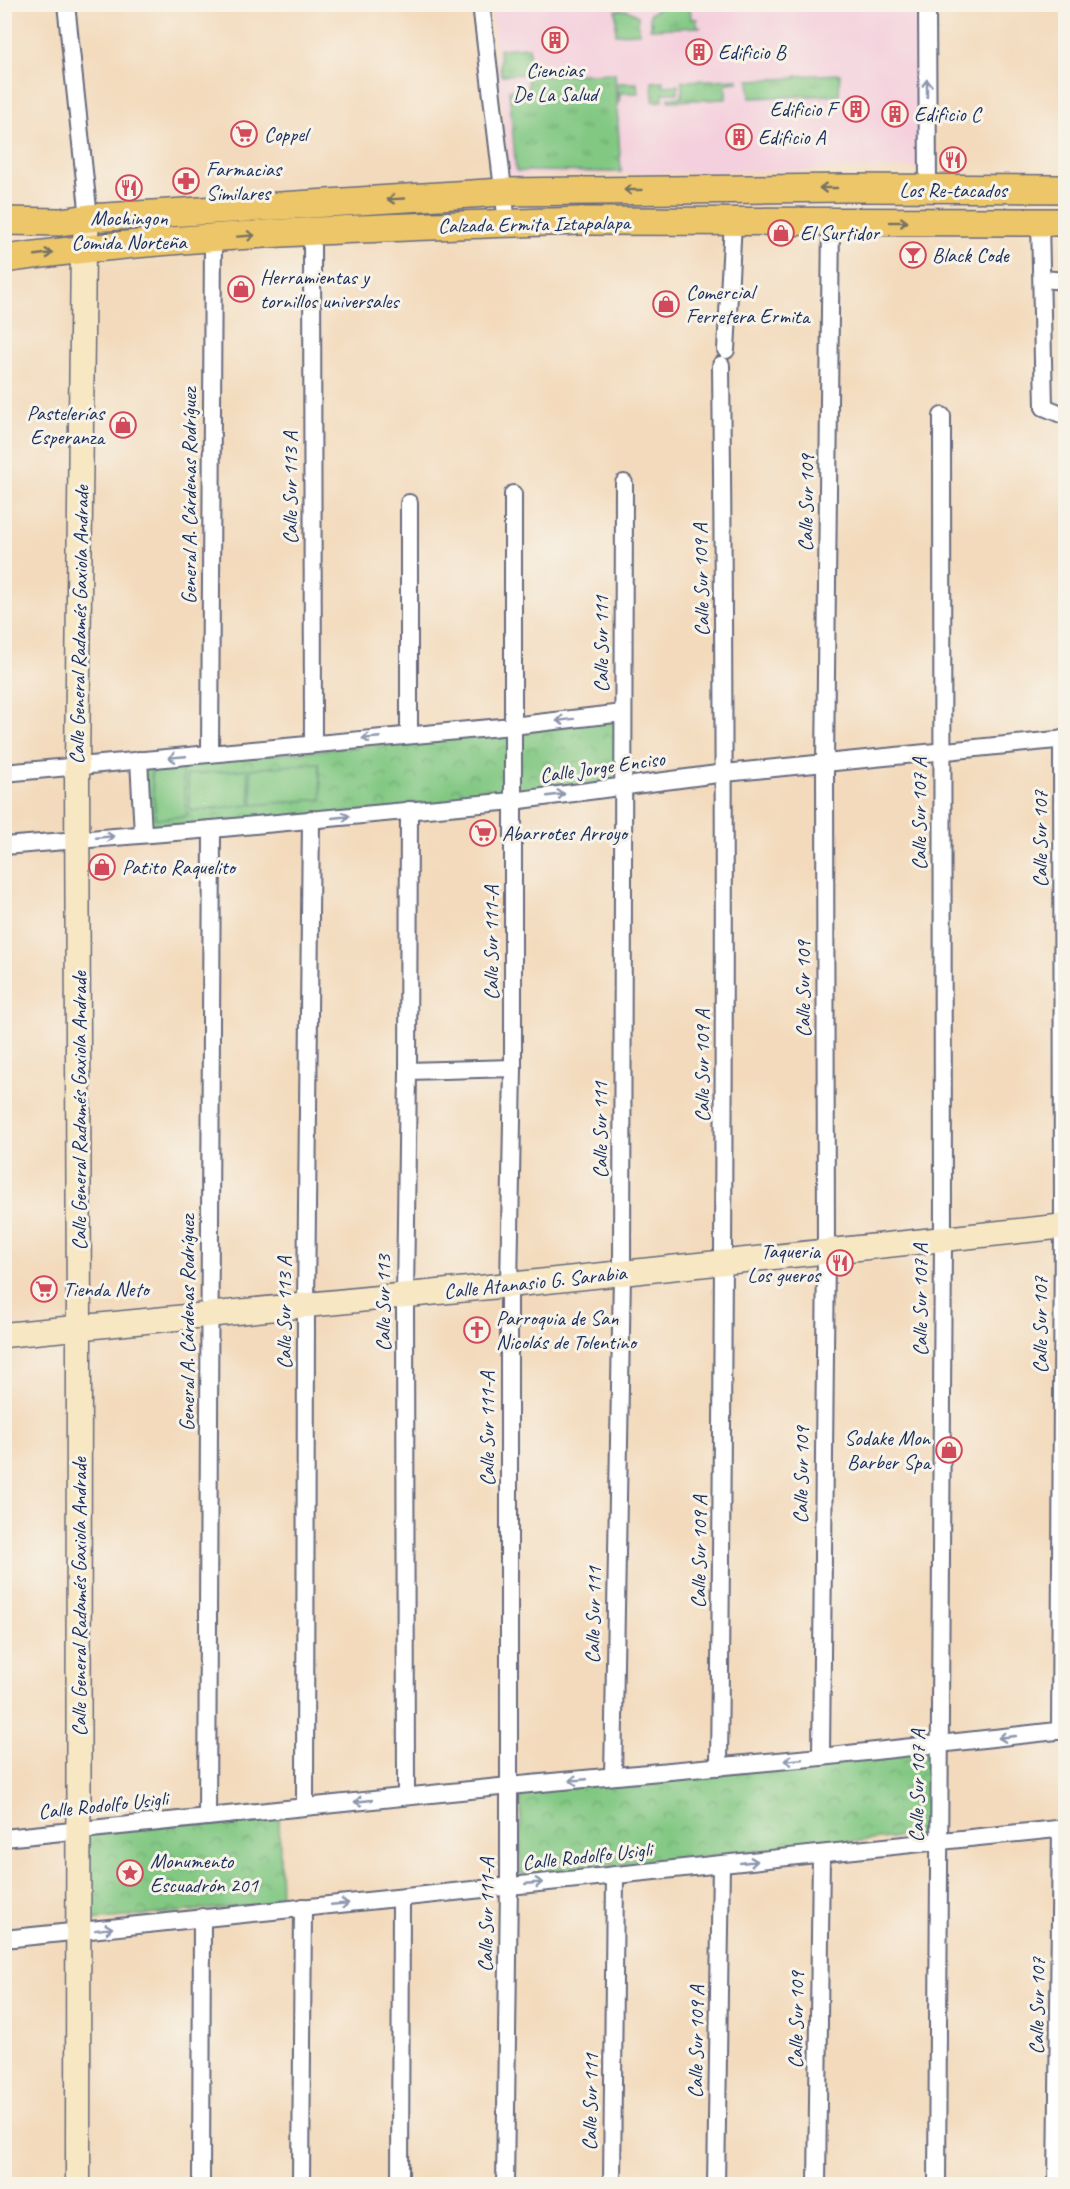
<svg xmlns="http://www.w3.org/2000/svg" width="1070" height="2189" viewBox="0 0 1070 2189" font-family="Caveat,sans-serif">
<style>
.built{fill:#f4cfdd}
.grass{fill:url(#grass-tufts);stroke:#4e7c70;stroke-width:1.5}
.park{fill:url(#park-crowns);stroke:#4e7c70;stroke-width:1.5}
.pitch{fill:#82c883;stroke:#4e7c70;stroke-width:1.5}
.lines{fill:none;stroke-linecap:round;stroke-linejoin:round}
.street-casing{stroke:#676b7f;stroke-width:20}
.secondary-casing{stroke:#676b7f;stroke-width:27}
.primary-casing{stroke:#676b7f;stroke-width:30}
.street{stroke:#fff;stroke-width:16}
.secondary{stroke:#f7e8c3;stroke-width:24}
.primary{stroke:#ecc669;stroke-width:27}
.oneway{stroke:#8d97ae}
.oneway2{stroke:#797363}
.labels{text-anchor:middle;dominant-baseline:central;stroke-width:6;stroke-linejoin:round;paint-order:stroke}
.poi-label{font-size:21px;fill:#1b2f5e;stroke:#f7f3e8;text-anchor:start}
.street-label{font-size:21px;fill:#1b2f5e;stroke:#f7f3e8}
</style>
<defs>
<pattern id="grass-tufts" width="24" height="20" patternUnits="userSpaceOnUse" patternTransform="scale(1.5)"><rect width="24" height="20" fill="#82c883"/><path d="M3 7l-1-3M5 7V3M7 7l1-3M15 17l-1-3M17 17v-4M19 17l1-3" fill="none" stroke="#6aa36e"/></pattern>
<pattern id="park-crowns" width="20" height="18" patternUnits="userSpaceOnUse" patternTransform="scale(1.5)"><rect width="20" height="18" fill="#82c883"/><path d="M2 6a3 3 0 1 1 6 0M12 15a3 3 0 1 1 6 0" fill="none" stroke="#6aa36e"/></pattern>
</defs>
<rect width="100%" height="100%" fill="#f7f3e8"/>
<filter id="ink" filterUnits="userSpaceOnUse"><feTurbulence type="fractalNoise" baseFrequency=".0167" numOctaves="2"/><feDisplacementMap in="SourceGraphic" scale="12" xChannelSelector="R" yChannelSelector="G"/><feConvolveMatrix kernelMatrix="1 2 1 2 8 2 1 2 1" color-interpolation-filters="sRGB"/></filter>
<filter id="wash" filterUnits="userSpaceOnUse"><feTurbulence type="fractalNoise" baseFrequency=".008" numOctaves="4" result="noise"/><feDisplacementMap in="SourceGraphic" scale="24" xChannelSelector="R" yChannelSelector="G"/><feGaussianBlur stdDeviation="1.35" result="paint"/><feColorMatrix in="noise" values="0 0 0 0 0 0 0 0 0 0 0 0 0 0 0 0 0 1.4 0 .05"/><feComposite in="paint" operator="in"/></filter>
<g filter="url(#wash)">
<rect width="100%" height="100%" fill="#f3dabc"/>
<path class="built" d="M491 5H918L922 168 510 176Z"/>
<g class="grass">
<path d="M690 5 691 19H697V26L701 27 650 29 652 22H650V14L662 6Z"/>
<path d="M616 10H628L638 16 639 33 616 34Z"/>
<path d="M529 47 530 74 501 75 499 49Z"/>
<path d="M615 73 621 172 516 171 509 90 528 89 527 76Z"/>
<path d="M840 74 839 95 750 98 749 80 796 78V76Z"/>
<path d="M738 79V82L726 83V99L669 101V98L682 97V81Z"/>
<path d="M663 81V86L678 85V93H663V101L653 102 652 82Z"/>
<path d="M618 83H637L638 93H620L619 104Z"/>
</g>
<g class="park">
<path d="M617 721 620 779 513 801 146 827 143 767Z"/>
<path d="M928 1750 929 1834 520 1875 521 1790Z"/>
<path d="M279 1814 281 1903 91 1920 87 1832Z"/>
</g>
<g class="pitch">
<path d="M319 763 322 799 253 805 250 769Z"/>
<path d="M182 768 187 816 156 819 151 771Z"/>
<path d="M247 769 251 805 190 811 187 775Z"/>
</g>
</g>
<g filter="url(#ink)">
<g class="lines">
<g class="street-casing">
<g id="street">
<path d="M66 4 89 218"/>
<path d="M481 4 507 223"/>
<path d="M927 4 928 188"/>
<path d="M1040 221 1044 407"/>
<path d="M312 232 313 744"/>
<path d="M1042 279 1066 281"/>
<path d="M726 350 733 222"/>
<path d="M1044 407 1066 416"/>
<path d="M409 503V735"/>
<path d="M210 754 213 238"/>
<path d="M139 760 143 834"/>
<path d="M4 773 512 726 623 713"/>
<path d="M4 846 212 829 513 801 725 773 1066 739"/>
<path d="M408 1071 513 1068"/>
<path d="M1060 1731 1063 1226 1062 739"/>
<path d="M821 1757 826 1252 825 763 831 222"/>
<path d="M719 1767C724 1299 726 832 721 365"/>
<path d="M613 1776 622 1274 624 483"/>
<path d="M406 1796 405 1296 408 1071 409 810"/>
<path d="M305 1806 306 1305 311 819"/>
<path d="M207 1817 212 829"/>
<path d="M4 1838 509 1786 821 1757 1066 1730"/>
<path d="M4 1939 1066 1828"/>
<path d="M201 2184 202 1917"/>
<path d="M301 2184 303 1907"/>
<path d="M400 2184 401 1898"/>
<path d="M505 2184 509 1886V1285L513 1068V494"/>
<path d="M612 2184 615 1875"/>
<path d="M716 2184 721 1865"/>
<path d="M817 2184 821 1855"/>
<path d="M937 2184 943 1240 942 416"/>
<path d="M1057 2184 1061 1829"/>
</g>
</g>
<g class="secondary-casing">
<g id="secondary">
<path d="M4 1335 509 1285 1066 1226"/>
<path d="M78 2184 79 1327 77 766 83 248 89 218"/>
</g>
</g>
<g class="primary-casing">
<g id="primary">
<path d="M4 221 60 222 89 218 503 192 846 188 1066 189"/>
<path d="M4 259C195 233 389 227 581 221L1066 222"/>
</g>
</g>
<use href="#street" class="street"/>
<use href="#secondary" class="secondary"/>
<use href="#primary" class="primary"/>
</g>
<defs><path id="oneway-shaft" d="M-6 0H5M1.5-3L5.5 0L1.5 3" fill="none" stroke-width="1.6" stroke-linecap="round" stroke-linejoin="round" transform="scale(1.5)"/></defs>
<g class="oneway">
<use href="#oneway-shaft" transform="translate(927 88) rotate(-90)"/>
<use href="#oneway-shaft" transform="translate(565 720) rotate(173)"/>
<use href="#oneway-shaft" transform="translate(371 738) rotate(175)"/>
<use href="#oneway-shaft" transform="translate(177 757) rotate(175)"/>
<use href="#oneway-shaft" transform="translate(556 795) rotate(-8)"/>
<use href="#oneway-shaft" transform="translate(341 817) rotate(-6)"/>
<use href="#oneway-shaft" transform="translate(105 837) rotate(-5)"/>
<use href="#oneway-shaft" transform="translate(1007 1737) rotate(174)"/>
<use href="#oneway-shaft" transform="translate(793 1760) rotate(175)"/>
<use href="#oneway-shaft" transform="translate(578 1780) rotate(175)"/>
<use href="#oneway-shaft" transform="translate(363 1801) rotate(174)"/>
<use href="#oneway-shaft" transform="translate(749 1862) rotate(-6)"/>
<use href="#oneway-shaft" transform="translate(534 1883) rotate(-6)"/>
<use href="#oneway-shaft" transform="translate(340 1904) rotate(-5)"/>
<use href="#oneway-shaft" transform="translate(104 1929) rotate(-7)"/>
</g>
<g class="oneway2">
<use href="#oneway-shaft" transform="translate(828 188) rotate(180)"/>
<use href="#oneway-shaft" transform="translate(633 190) rotate(180)"/>
<use href="#oneway-shaft" transform="translate(396 199) rotate(177)"/>
<use href="#oneway-shaft" transform="translate(899 222)"/>
<use href="#oneway-shaft" transform="translate(246 236) rotate(-4)"/>
<use href="#oneway-shaft" transform="translate(44 254) rotate(-8)"/>
</g>
</g>
<defs>
<g id="building-ring" transform="scale(1.35)"><circle r="9.5" fill="#f7f3e8" stroke="#d1495b" stroke-width="1.5"/><path d="M-4-6H4V6H1V3H-1V6H-4ZM-2.5-4.3h1.7v1.8h-1.7ZM.8-4.3h1.7v1.8H.8ZM-2.5-1h1.7V.8h-1.7ZM.8-1h1.7V.8H.8Z" fill="#d1495b"/></g>
<g id="supermarket-ring" transform="scale(1.35)"><circle r="9.5" fill="#f7f3e8" stroke="#d1495b" stroke-width="1.5"/><path d="M-6-5.5h2.5l.6 2H6L4.5 2H-2.5L-4.4-4H-6ZM-1.5 3.2a1.3 1.3 0 1 0 .1 0ZM3 3.2a1.3 1.3 0 1 0 .1 0Z" fill="#d1495b"/></g>
<g id="restaurant-ring" transform="scale(1.35)"><circle r="9.5" fill="#f7f3e8" stroke="#d1495b" stroke-width="1.5"/><path d="M-5-6h1v4h1v-4h1v4h1v-4h1v5L-1.5 .5V6h-2V.5L-5-1ZM5-6V6H3V1.5H1.5Q1.5-4 5-6Z" fill="#d1495b"/></g>
<g id="pharmacy-ring" transform="scale(1.35)"><circle r="9.5" fill="#f7f3e8" stroke="#d1495b" stroke-width="1.5"/><path d="M-2-6h4v4h4v4h-4v4h-4v-4h-4v-4h4Z" fill="#d1495b"/></g>
<g id="shop-ring" transform="scale(1.35)"><circle r="9.5" fill="#f7f3e8" stroke="#d1495b" stroke-width="1.5"/><path d="M-5-2.5h2.3a2.7 3.5 0 0 1 5.4 0H5L5.5 6h-11ZM-1.5-2.5h3a1.5 2.3 0 0 0-3 0Z" fill="#d1495b"/></g>
<g id="bar-ring" transform="scale(1.35)"><circle r="9.5" fill="#f7f3e8" stroke="#d1495b" stroke-width="1.5"/><path d="M-6-5H6L.8 .8V4.5H3.5V6h-7V4.5H-.8V.8Z" fill="#d1495b"/></g>
<g id="church-ring" transform="scale(1.35)"><circle r="9.5" fill="#f7f3e8" stroke="#d1495b" stroke-width="1.5"/><path d="M-1.2-6h2.4v3.5h3.3v2.4h-3.3V6h-2.4V-.1h-3.3v-2.4h3.3Z" fill="#d1495b"/></g>
<g id="sight-ring" transform="scale(1.35)"><circle r="9.5" fill="#f7f3e8" stroke="#d1495b" stroke-width="1.5"/><path d="M0-6L1.8-2.2L6-1.7L2.9 1.2L3.7 5.4L0 3.3L-3.7 5.4L-2.9 1.2L-6-1.7L-1.8-2.2Z" fill="#d1495b"/></g>
</defs>
<g fill-rule="evenodd">
<use href="#building-ring" x="555" y="40"/>
<use href="#building-ring" x="699" y="52"/>
<use href="#building-ring" x="856" y="109"/>
<use href="#building-ring" x="895" y="114"/>
<use href="#supermarket-ring" x="244" y="134"/>
<use href="#building-ring" x="739" y="137"/>
<use href="#restaurant-ring" x="953" y="160"/>
<use href="#pharmacy-ring" x="186" y="181"/>
<use href="#restaurant-ring" x="129" y="188"/>
<use href="#shop-ring" x="781" y="233"/>
<use href="#bar-ring" x="913" y="255"/>
<use href="#shop-ring" x="241" y="289"/>
<use href="#shop-ring" x="666" y="304"/>
<use href="#shop-ring" x="123" y="425"/>
<use href="#supermarket-ring" x="483" y="833"/>
<use href="#shop-ring" x="102" y="867"/>
<use href="#restaurant-ring" x="840" y="1263"/>
<use href="#supermarket-ring" x="44" y="1289"/>
<use href="#church-ring" x="477" y="1330"/>
<use href="#shop-ring" x="949" y="1450"/>
<use href="#sight-ring" x="130" y="1873"/>
</g>
<g class="labels">
<g class="poi-label">
<text x="718" y="52">Edificio B</text>
<text x="555" y="70" text-anchor="middle">Ciencias<tspan x="555" dy="24">De La Salud</tspan></text>
<text x="836" y="109" text-anchor="end">Edificio F</text>
<text x="914" y="114">Edificio C</text>
<text x="264" y="134">Coppel</text>
<text x="758" y="137">Edificio A</text>
<text x="206" y="169">Farmacias<tspan x="206" dy="24">Similares</tspan></text>
<text x="953" y="190" text-anchor="middle">Los Re-tacados</text>
<text x="129" y="218" text-anchor="middle">Mochingon<tspan x="129" dy="24">Comida Norteña</tspan></text>
<text x="800" y="233">El Surtidor</text>
<text x="932" y="255">Black Code</text>
<text x="260" y="277">Herramientas y<tspan x="260" dy="24">tornillos universales</tspan></text>
<text x="686" y="292">Comercial<tspan x="686" dy="24">Ferretera Ermita</tspan></text>
<text x="104" y="413" text-anchor="end">Pastelerías<tspan x="104" dy="24">Esperanza</tspan></text>
<text x="502" y="833">Abarrotes Arroyo</text>
<text x="122" y="867">Patito Raquelito</text>
<text x="820" y="1251" text-anchor="end">Taqueria<tspan x="820" dy="24">Los gueros</tspan></text>
<text x="63" y="1289">Tienda Neto</text>
<text x="496" y="1318">Parroquia de San<tspan x="496" dy="24">Nicolás de Tolentino</tspan></text>
<text x="930" y="1438" text-anchor="end">Sodake Mon<tspan x="930" dy="24">Barber Spa</tspan></text>
<text x="150" y="1861">Monumento<tspan x="150" dy="24">Escuadrón 201</tspan></text>
</g>
<g class="street-label">
<text transform="translate(534 224) rotate(-1)">Calzada Ermita Iztapalapa</text>
<text transform="translate(290 488) rotate(-90)">Calle Sur 113 A</text>
<text transform="translate(189 496) rotate(-90)">General A. Cárdenas Rodríguez</text>
<text transform="translate(806 503) rotate(-89)">Calle Sur 109</text>
<text transform="translate(701 580) rotate(-91)">Calle Sur 109 A</text>
<text transform="translate(79 625) rotate(-89)">Calle General Radamés Gaxiola Andrade</text>
<text transform="translate(601 644) rotate(-90)">Calle Sur 111</text>
<text transform="translate(602 767) rotate(-8)">Calle Jorge Enciso</text>
<text transform="translate(919 814) rotate(-90)">Calle Sur 107 A</text>
<text transform="translate(1040 839) rotate(-90)">Calle Sur 107</text>
<text transform="translate(491 943) rotate(-90)">Calle Sur 111-A</text>
<text transform="translate(803 989) rotate(-90)">Calle Sur 109</text>
<text transform="translate(702 1066) rotate(-90)">Calle Sur 109 A</text>
<text transform="translate(79 1111) rotate(-90)">Calle General Radamés Gaxiola Andrade</text>
<text transform="translate(600 1130) rotate(-90)">Calle Sur 111</text>
<text transform="translate(535 1282) rotate(-6)">Calle Atanasio G. Sarabia</text>
<text transform="translate(920 1300) rotate(-90)">Calle Sur 107 A</text>
<text transform="translate(383 1303) rotate(-90)">Calle Sur 113</text>
<text transform="translate(284 1313) rotate(-90)">Calle Sur 113 A</text>
<text transform="translate(187 1323) rotate(-90)">General A. Cárdenas Rodríguez</text>
<text transform="translate(1040 1325) rotate(-90)">Calle Sur 107</text>
<text transform="translate(487 1429) rotate(-90)">Calle Sur 111-A</text>
<text transform="translate(801 1475) rotate(-89)">Calle Sur 109</text>
<text transform="translate(699 1552) rotate(-89)">Calle Sur 109 A</text>
<text transform="translate(79 1597) rotate(-90)">Calle General Radamés Gaxiola Andrade</text>
<text transform="translate(593 1615) rotate(-89)">Calle Sur 111</text>
<text transform="translate(917 1786) rotate(-89)">Calle Sur 107 A</text>
<text transform="translate(103 1805) rotate(-6)">Calle Rodolfo Usigli</text>
<text transform="translate(587 1856) rotate(-6)">Calle Rodolfo Usigli</text>
<text transform="translate(486 1915) rotate(-89)">Calle Sur 111-A</text>
<text transform="translate(1037 2006) rotate(-89)">Calle Sur 107</text>
<text transform="translate(796 2020) rotate(-89)">Calle Sur 109</text>
<text transform="translate(696 2042) rotate(-89)">Calle Sur 109 A</text>
<text transform="translate(590 2102) rotate(-89)">Calle Sur 111</text>
</g>
</g>
<rect width="1070" height="2189" fill="none" stroke="#f7f3e8" stroke-width="24"/>
</svg>
